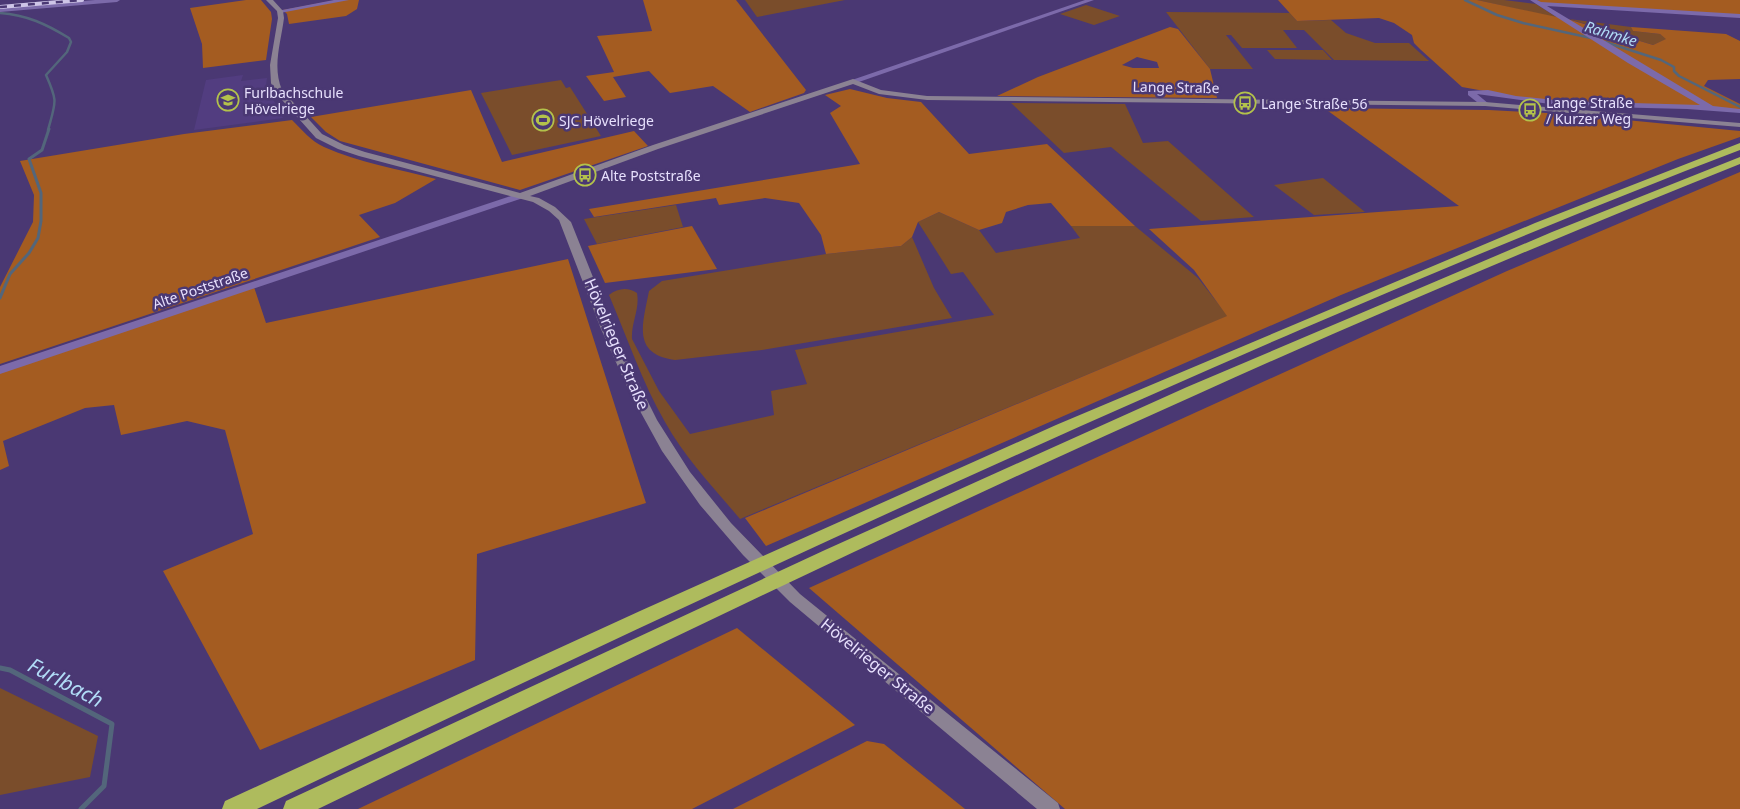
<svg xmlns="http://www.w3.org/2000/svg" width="1740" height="809" viewBox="0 0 1740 809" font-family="'Noto Sans',sans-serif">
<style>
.built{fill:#523d80}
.green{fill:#7a4d2b}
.forest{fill:#a45c21;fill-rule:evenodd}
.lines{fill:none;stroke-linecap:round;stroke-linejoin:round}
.stream-far2{stroke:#53667b;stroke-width:2.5}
.stream-far1{stroke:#53667b;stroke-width:3}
.stream{stroke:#53667b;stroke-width:5}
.street{fill:#7c6aaa;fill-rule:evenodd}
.secondary{fill:#8b8293;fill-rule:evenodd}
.highway{fill:#aebb5d;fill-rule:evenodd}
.rail-casing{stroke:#cec5e7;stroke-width:4}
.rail{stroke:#4a3873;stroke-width:2.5;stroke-dasharray:7;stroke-linecap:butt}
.labels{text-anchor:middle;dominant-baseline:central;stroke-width:5;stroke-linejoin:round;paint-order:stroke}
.far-street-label{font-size:14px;fill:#e7e0fd;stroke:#4a3873}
.far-poi-label{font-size:14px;fill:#e7e0fd;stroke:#4a3873;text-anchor:start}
.far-water-label{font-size:15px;font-style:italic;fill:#b1dcf7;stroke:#4a3873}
.street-label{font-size:16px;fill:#e7e0fd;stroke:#4a3873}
.near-water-label{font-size:21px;font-style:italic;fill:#b1dcf7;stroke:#4a3873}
</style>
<rect width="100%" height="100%" fill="#4a3873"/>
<path class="built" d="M243 75 241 81 267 78 266 86 283 118 194 130 206 80Z"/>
<g class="green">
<path d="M745 0H845L757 17Z"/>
<path d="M1477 0H1504L1536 4 1558 18Z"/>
<path d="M1086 5 1120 16 1094 25 1060 14Z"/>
<path d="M1166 12 1290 13 1297 21 1331 20 1346 33 1375 43H1409L1429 61 1334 60 1304 30H1283L1297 48H1242L1231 35H1226L1253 69H1210Z"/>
<path d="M1569 19 1631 27 1633 31 1660 34 1667 39 1653 45Z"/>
<path d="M1267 50H1323L1332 60 1275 59Z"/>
<path d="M561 80 566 88 570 87 601 136 512 155 481 93Z"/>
<path d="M1011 103 1125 104 1143 143 1168 141 1254 217 1201 221 1111 147 1064 153Z"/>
<path d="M1323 178 1365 212 1314 215 1274 185Z"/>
<path d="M676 205 683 227 597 244 584 219Z"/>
<path d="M939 212 979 230 996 253 1080 238 1071 226H1135L1198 278 1228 316 740 519C714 488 685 458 665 422 642 382 627 337 609 295 618 288 628 287 637 293 640 309 631 323 632 339L659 391 690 434 774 415 771 391 807 384 795 350 994 315 963 272 951 274 918 222Z"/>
<path d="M912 237 934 288 952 318 762 350 675 360C631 354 643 323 649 291L662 281 826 254 901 246Z"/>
<path d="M0 688 98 736 90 777 0 795Z"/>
</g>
<g class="forest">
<path d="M246 0H261L271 12 272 19 266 60 203 68 202 44 190 8Z"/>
<path d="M337 0H359L357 9 346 16 289 24 287 14 283 10Z"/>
<path d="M643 0H736L806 90 804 93 750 112 713 86 670 93 649 71 613 77 626 97 604 101 586 76 614 72 597 36 652 31Z"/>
<path d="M1278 0H1477L1571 20 1653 45 1666 39 1660 34 1633 31 1631 27 1726 34 1740 41V79L1708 80 1704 86 1740 104V110L1535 100 1462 87 1421 50 1414 43 1412 35 1394 23 1379 18 1297 21Z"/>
<path d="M1537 0H1740V15L1542 3Z"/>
<path d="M1170 27 1178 29 1210 69 1217 98 997 96 1038 77ZM1137 57 1157 62 1159 68H1133L1122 65Z"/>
<path d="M850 89 887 98 921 102 969 154 1047 144 1135 226H1071L1051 203 1028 205 1006 212 1002 223 979 230 939 212 918 222 912 237 901 246 826 254 821 235 799 203 765 198 719 205 716 198 594 217 589 209 860 164 830 113 841 106 825 95Z"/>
<path d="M471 90 502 162 634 131 648 146 520 190 340 141 326 132 311 117Z"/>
<path d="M1324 108 1489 110 1564 114 1740 131V137L1678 159 1341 295 766 546 745 518 1227 316 1194 270 1149 229 1459 206Z"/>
<path d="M292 120C302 130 311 141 324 147 359 163 399 169 436 179L395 203 359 215 380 237 0 364V287L33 222 34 195 20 161 184 134Z"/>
<path d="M1740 172V809H1065L809 588 1507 271Z"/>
<path d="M692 226 717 269 605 283 588 246Z"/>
<path d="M568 259 646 503 477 554 475 660 260 750 163 571 253 534 225 430 187 421 121 435 114 405 85 408 3 441 9 466 0 470V373L254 287 266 323Z"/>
<path d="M737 628 855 725 692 809H358Z"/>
<path d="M867 741 884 744 965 809H733Z"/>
</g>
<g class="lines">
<g class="stream-far2">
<path d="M1465 0 1497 15 1523 23 1591 38"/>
<path d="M0 13C27 15 46 24 69 38L71 42 67 52 46 75C58 102 56 101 48 130"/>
<path d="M1605 42 1661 60 1674 67V71L1679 76 1740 107"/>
</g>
<path class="stream-far1" d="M0 298 10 274 29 253 38 238 41 221V193L29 159 42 150 49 129"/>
<path class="stream" d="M0 668 10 670 112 724 104 786 81 809"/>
<g class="street">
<path d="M95 0H120L117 2 0 12V8Z"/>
<path d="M334 0H349L280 13 277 11Z"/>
<path d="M1085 0H1094L856 83 849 81Z"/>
<path d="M1530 0H1537L1541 2 1740 14V18L1547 6 1713 106 1740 109V113L1687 109 1565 106 1477 94 1489 104 1482 106 1468 95V91L1488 90 1516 96 1565 101 1700 105 1628 63Z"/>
<path d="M520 193 523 194V198L0 374V366Z"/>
</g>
<path class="secondary" d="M266 0H273L283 11 284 18C281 42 272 67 282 90L322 134 344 145 365 152 520 193 653 145 853 79 881 90 927 96 1485 102 1740 123V127L1485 106 927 100 879 94 853 84 658 149 530 196 539 198 555 207 571 222 622 350 657 420 690 472 731 523 800 594 1058 803 1060 809H1037L790 602 743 555 700 505 662 451 629 391 601 329 559 220 549 211 533 202 359 156 338 149 316 138 274 91 271 83 270 65 278 18 277 11Z"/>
<g class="highway">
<path d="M1740 143V150C1593 206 1447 267 1302 329 950 481 603 644 257 809H222L225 801 640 611 1056 425 1535 223Z"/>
<path d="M1740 157V164C1558 237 1377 313 1198 394 902 526 610 668 318 809H283L286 801 825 550 1187 387 1552 232Z"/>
</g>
<g class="rail-casing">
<path id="rail" d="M0 7 82 0"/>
</g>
<use href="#rail" class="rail"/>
</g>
<defs>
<g id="school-ring" transform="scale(1.125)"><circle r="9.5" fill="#4a3873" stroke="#b3c24b" stroke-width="1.5"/><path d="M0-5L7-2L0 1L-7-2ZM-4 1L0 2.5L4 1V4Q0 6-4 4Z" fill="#b3c24b"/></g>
<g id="bus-ring" transform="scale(1.125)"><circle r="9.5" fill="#4a3873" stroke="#b3c24b" stroke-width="1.5"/><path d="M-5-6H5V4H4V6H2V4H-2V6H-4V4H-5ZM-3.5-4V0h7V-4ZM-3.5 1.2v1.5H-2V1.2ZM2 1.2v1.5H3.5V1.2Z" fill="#b3c24b"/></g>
<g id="stadium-ring" transform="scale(1.125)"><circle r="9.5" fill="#4a3873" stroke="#b3c24b" stroke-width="1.5"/><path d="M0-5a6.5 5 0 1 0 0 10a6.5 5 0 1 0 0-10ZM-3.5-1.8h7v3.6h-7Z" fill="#b3c24b"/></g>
</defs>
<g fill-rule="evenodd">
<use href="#school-ring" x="228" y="100"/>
<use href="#bus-ring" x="1245" y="103"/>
<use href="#bus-ring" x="1530" y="110"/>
<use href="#stadium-ring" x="543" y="120"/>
<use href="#bus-ring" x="585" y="175"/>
</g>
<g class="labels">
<g class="far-street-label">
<text transform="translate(1176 87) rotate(1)">Lange Straße</text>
<text transform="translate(200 288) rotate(-19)">Alte Poststraße</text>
</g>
<g class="far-poi-label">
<text x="244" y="92">Furlbachschule<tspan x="244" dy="16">Hövelriege</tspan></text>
<text x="1546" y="102">Lange Straße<tspan x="1546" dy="16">/ Kurzer Weg</tspan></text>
<text x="1261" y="103">Lange Straße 56</text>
<text x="559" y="120">SJC Hövelriege</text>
<text x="601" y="175">Alte Poststraße</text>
</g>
<g class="far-water-label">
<text transform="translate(1611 33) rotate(17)">Rahmke</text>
</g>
<g class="street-label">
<text transform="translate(617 344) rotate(67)">Hövelrieger Straße</text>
<text transform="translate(878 666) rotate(39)">Hövelrieger Straße</text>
</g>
<g class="near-water-label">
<text transform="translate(66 682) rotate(28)">Furlbach</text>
</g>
</g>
</svg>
